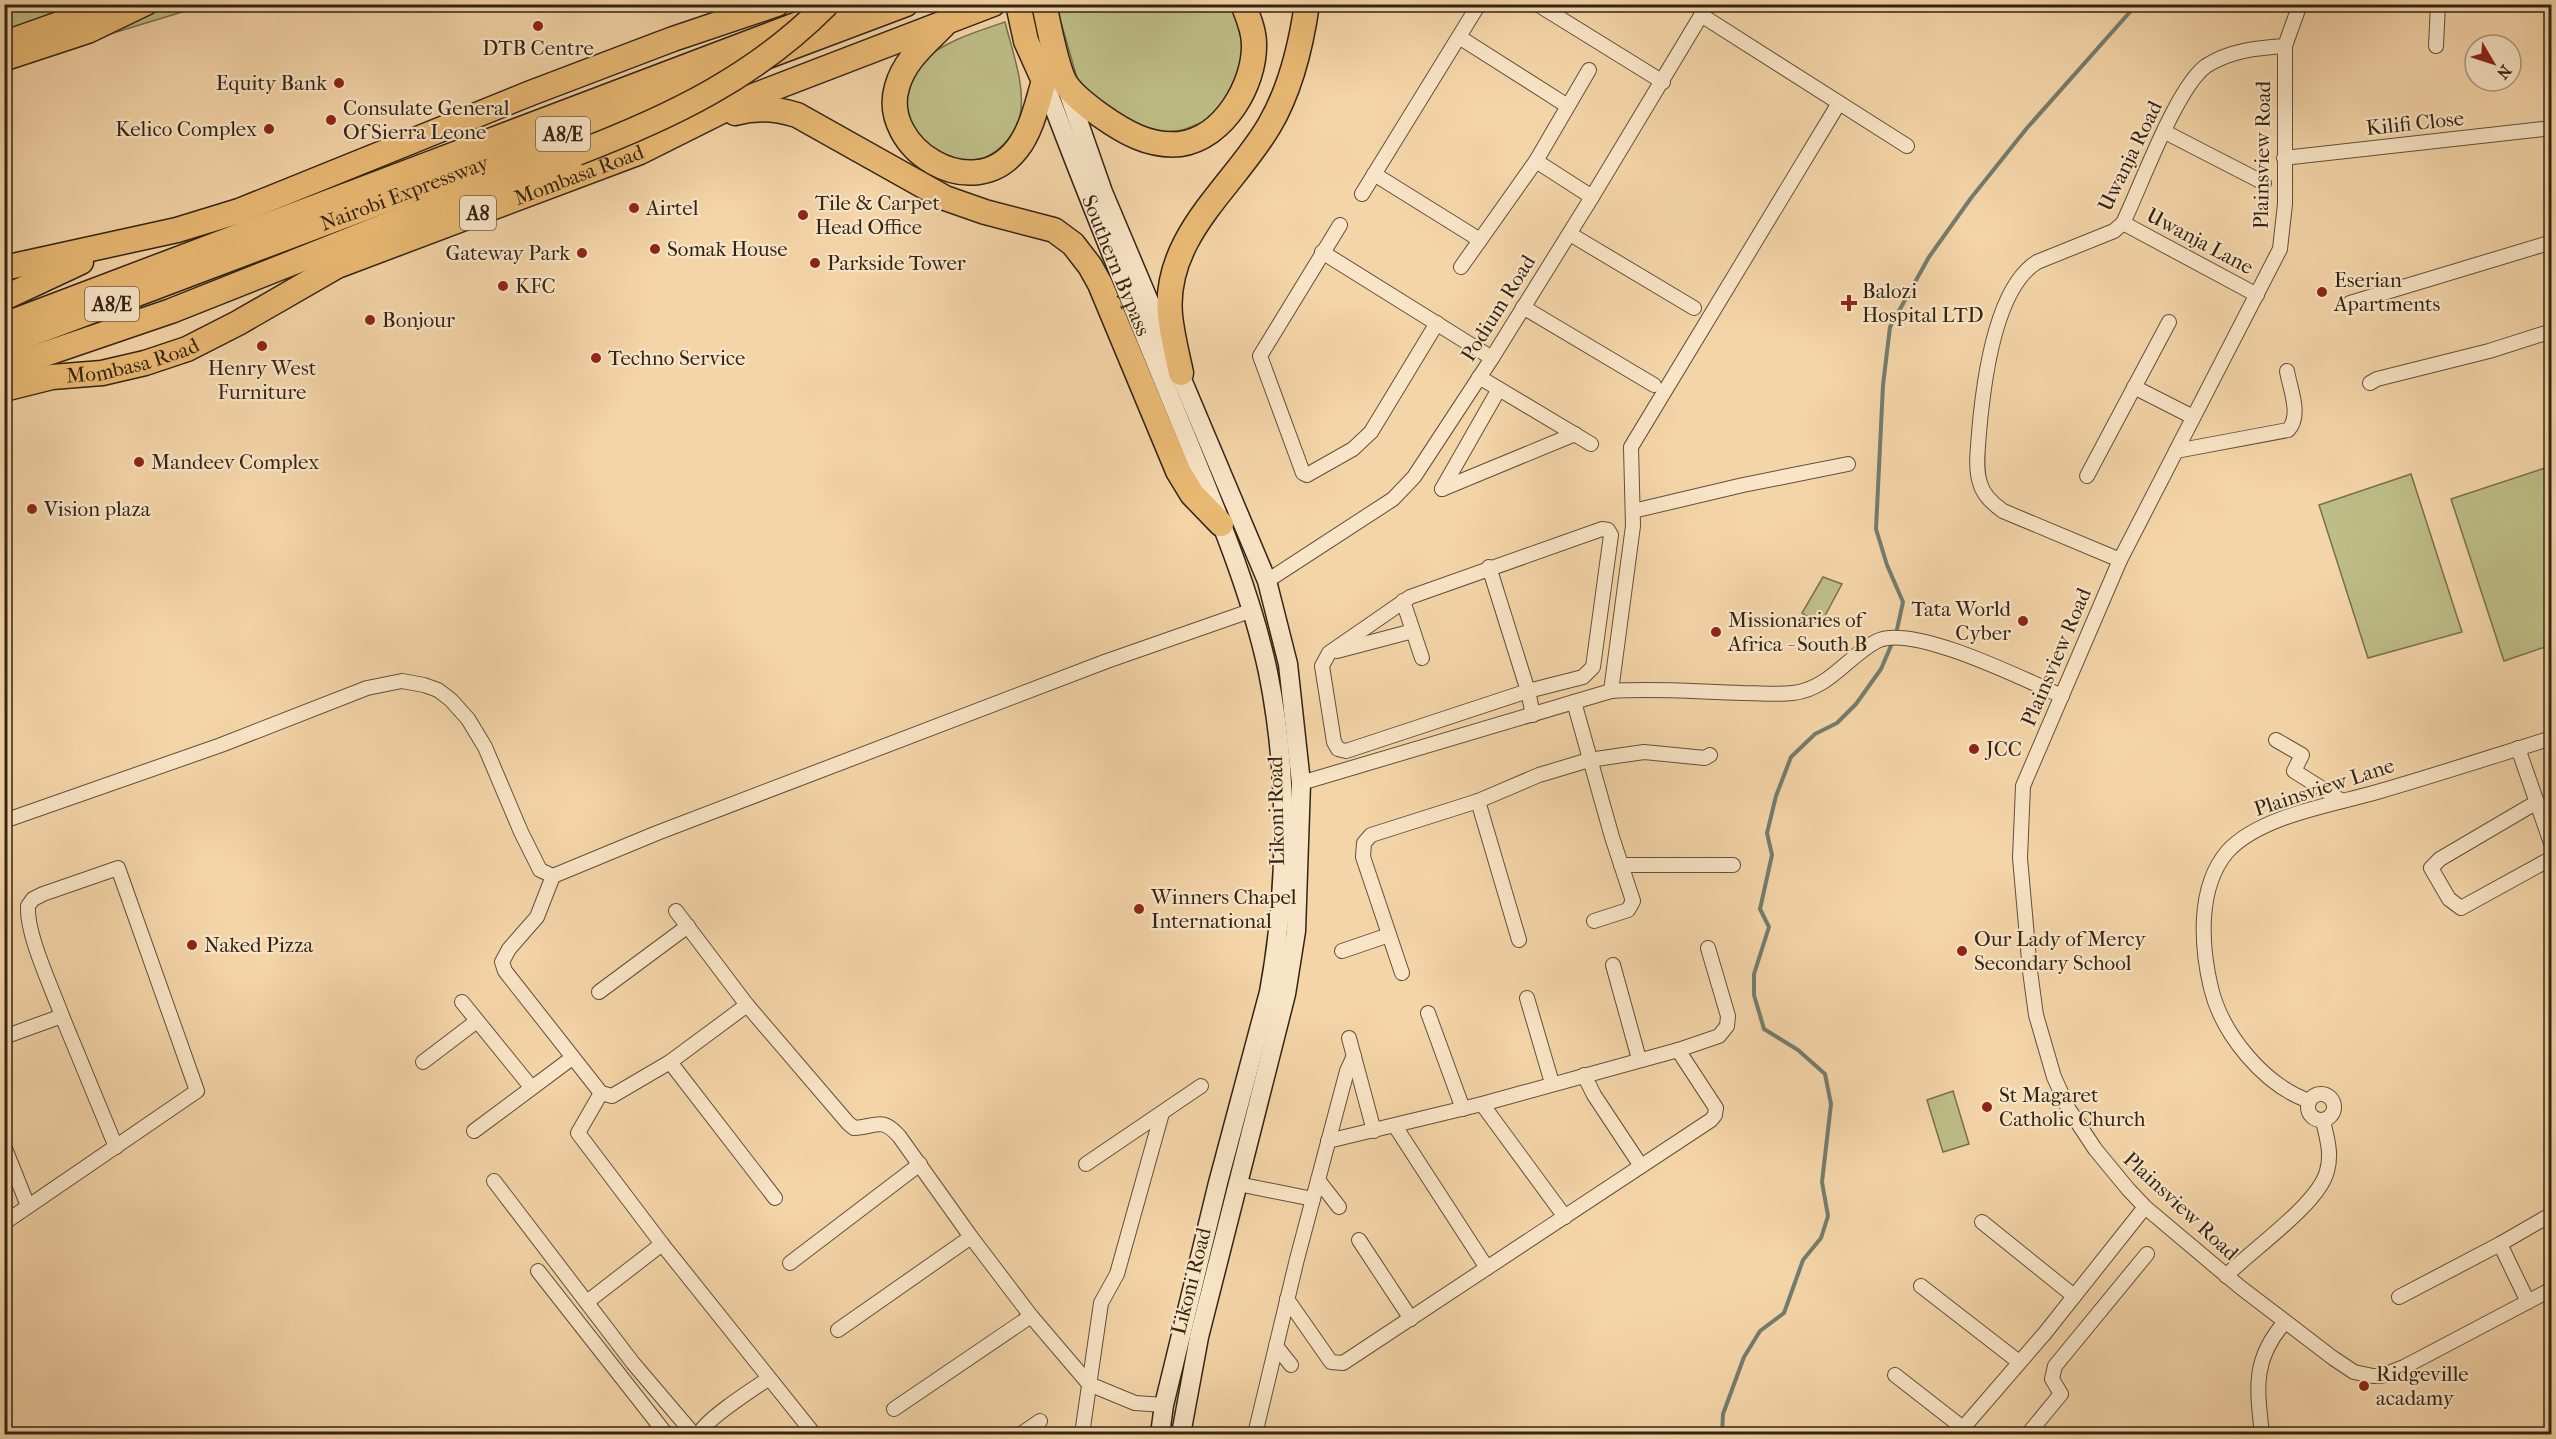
<svg xmlns="http://www.w3.org/2000/svg" width="2556" height="1439" viewBox="0 0 2556 1439" font-family="'IM FELL French Canon',serif">
<style>
.green{fill:#bebd86;stroke:#78704d;stroke-width:1.5}
.lines{fill:none;stroke-linecap:round;stroke-linejoin:round}
.stream{stroke:#727d6f;stroke-width:4}
.street-casing{stroke:#625039;stroke-width:16}
.secondary-casing{stroke:#322414;stroke-width:21}
.primary-casing{stroke:#322414;stroke-width:24}
.highway-casing{stroke:#322414;stroke-width:27}
.street{stroke:#f8e4c6;stroke-width:14}
.secondary{stroke:#f8e4c6;stroke-width:18}
.primary{stroke:#eaba74;stroke-width:21}
.highway{stroke:#eaba74;stroke-width:24}
.highway-bridge-casing{stroke:#322414;stroke-width:27;stroke-linecap:butt}
.highway-bridge{stroke:#eaba74;stroke-width:24}
.poi-dot{fill:#8f2418;stroke:#f8e4c6;stroke-width:2}
.labels{text-anchor:middle;dominant-baseline:central;stroke-width:4.5;stroke-linejoin:round;paint-order:stroke}
.shield{fill:#f8e4c6;stroke:#6d5e49;stroke-width:1.5}
.shield-label{font-size:20px;font-weight:bold;fill:#322414}
.poi-label{font-size:21px;fill:#322414;stroke:#f8e4c6;text-anchor:start}
.street-label{font-size:21px;fill:#322414;stroke:#f8e4c6}
</style>
<rect width="100%" height="100%" fill="#f4d5a8"/>
<filter id="stains"><feTurbulence type="fractalNoise" baseFrequency=".00333" numOctaves="4"/><feColorMatrix values="0 0 0 0 .2 0 0 0 0 .09 0 0 0 0 .02 0 0 0 .5 -.17"/></filter>
<radialGradient id="worn" r=".72"><stop offset=".6" stop-color="#630" stop-opacity="0"/><stop offset="1" stop-color="#630" stop-opacity=".3"/></radialGradient>
<g class="green">
<path d="M5 5H205L5 66Z"/>
<path d="M1056 5H1229L1235 14 1241 38 1243 61 1225 103 1203 122 1183 130 1160 133 1143 130 1093 99 1077 78Z"/>
<path d="M1005 22C1012 51 1026 86 1020 116 1014 143 982 169 954 160 924 151 903 123 906 92 908 82 911 70 919 63 943 42 975 32 1005 22Z"/>
<path d="M2551 466V645L2504 661 2451 499Z"/>
<path d="M2411 474 2462 632 2368 658 2319 505Z"/>
<path d="M1823 577 1842 584 1820 625 1802 613Z"/>
<path d="M1953 1091 1969 1144 1943 1152 1927 1100Z"/>
</g>
<g class="lines">
<g class="stream">
<path d="M1896 634 1903 602 1887 565 1876 529 1883 385 1890 327 1929 257 1971 198 2027 128 2137 4"/>
<path d="M1722 1434 1723 1414 1744 1357 1760 1331 1784 1313 1803 1260 1821 1238 1828 1216 1822 1182 1831 1104 1825 1074 1798 1050 1764 1029 1754 995V974L1769 927 1760 909 1772 855 1767 833 1776 796 1791 757 1815 734 1837 723 1856 704 1881 669 1893 641"/>
</g>
<g class="street-casing">
<g id="street">
<path d="M1537 4 1663 82"/>
<path d="M2300 4 2285 46V204L2280 249 2120 560 2023 786 2020 858 2030 971 2036 1015 2054 1077 2068 1108 2095 1149 2128 1189 2145 1207 2240 1287 2333 1358 2354 1372 2373 1376H2381L2404 1367 2552 1289"/>
<path d="M1701 15 1907 146"/>
<path d="M1459 37 1566 105"/>
<path d="M2436 46 2438 4"/>
<path d="M2165 132 2264 183"/>
<path d="M2284 158 2552 128"/>
<path d="M1536 161 1589 70"/>
<path d="M1374 174 1480 240"/>
<path d="M1362 194 1479 4"/>
<path d="M2123 223 2257 295"/>
<path d="M1340 225 1260 356 1303 473 1307 475 1353 449 1371 432 1437 323"/>
<path d="M1570 234 1694 308"/>
<path d="M1322 252 1492 358"/>
<path d="M1461 267 1536 161 1592 197"/>
<path d="M2350 303 2552 242"/>
<path d="M1523 307 1654 385"/>
<path d="M1479 377 1591 444"/>
<path d="M2370 383 2377 379 2489 351 2552 331"/>
<path d="M2134 387 2193 417"/>
<path d="M2176 451 2288 430C2302 416 2290 389 2287 371"/>
<path d="M2087 476 2169 322"/>
<path d="M1442 489 1575 434"/>
<path d="M1442 489 1499 389"/>
<path d="M1633 511 1743 485 1848 464"/>
<path d="M1602 529 1608 530 1611 535 1593 667 1583 677 1528 691 1346 751 1338 749 1334 742 1322 666 1329 653 1410 597Z"/>
<path d="M2120 560 2003 511C1993 504 1983 495 1980 483 1975 468 1978 448 1979 433 1983 386 1994 289 2037 262L2114 231 2123 223C2141 186 2176 88 2206 66 2230 50 2258 48 2285 46"/>
<path d="M1489 567 1528 691 1533 715"/>
<path d="M1267 581 1393 499 1414 477 1492 358 1592 197 1708 4"/>
<path d="M1403 601 1422 658"/>
<path d="M1337 651 1413 631"/>
<path d="M1611 691 1633 526 1631 447 1839 103"/>
<path d="M1574 702 1612 837 1633 901 1628 910 1594 921"/>
<path d="M2276 740 2302 755 2294 771 2342 801"/>
<path d="M2518 748 2552 846"/>
<path d="M1301 783 1611 691C1655 688 1699 692 1743 693 1760 693 1777 695 1793 693 1829 689 1848 656 1877 641 1912 623 2025 680 2062 696"/>
<path d="M1478 801 1519 940"/>
<path d="M2537 802 2440 859 2431 868 2449 899 2461 908 2552 858"/>
<path d="M4 821 221 745 367 688 402 681 424 685 438 690 451 700 468 719 485 747 521 832 540 870 553 876 657 833 1107 661 1250 611"/>
<path d="M1621 865H1733"/>
<path d="M553 876 537 917 509 949 502 962 505 971 601 1093 612 1096 670 1062 747 1005"/>
<path d="M676 911 747 1005 848 1123 854 1128C876 1127 881 1116 899 1136L971 1237 1031 1316 1089 1384 1135 1403 1164 1405"/>
<path d="M1342 951 1389 935"/>
<path d="M1613 965 1639 1059"/>
<path d="M1402 973 1363 857 1364 843 1371 835 1478 801 1539 775 1589 760 1644 752 1705 758 1710 755"/>
<path d="M599 992 688 926"/>
<path d="M1527 998 1552 1083"/>
<path d="M462 1002 531 1087"/>
<path d="M1428 1013 1463 1109"/>
<path d="M4 1037 62 1016 116 1147"/>
<path d="M1349 1038 1374 1131"/>
<path d="M423 1062 477 1021"/>
<path d="M670 1062 775 1198"/>
<path d="M1584 1075 1594 1095 1641 1166"/>
<path d="M601 1093 578 1133 662 1244 814 1434"/>
<circle cx="2321" cy="1107" r="13"/>
<path d="M2309 1101C2264 1085 2222 1034 2211 988 2201 946 2197 888 2227 852 2259 816 2332 805 2377 792 2436 775 2494 756 2552 738"/>
<path d="M1482 1104 1565 1217"/>
<path d="M1395 1126 1487 1268"/>
<path d="M474 1131 572 1058"/>
<path d="M1328 1141 1482 1104 1678 1050 1719 1036 1727 1026 1728 1016 1708 948"/>
<path d="M4 1146 28 1206"/>
<path d="M1086 1164 1201 1086"/>
<path d="M1318 1180 1339 1207"/>
<path d="M494 1181 633 1363 690 1430"/>
<path d="M1238 1184 1313 1199"/>
<path d="M1982 1222 2074 1296"/>
<path d="M4 1223 197 1091 118 868 43 894 33 899 28 906C26 934 52 988 62 1016"/>
<path d="M1359 1240 1411 1319"/>
<path d="M2500 1244 2528 1302"/>
<path d="M790 1263 920 1164"/>
<path d="M538 1271 666 1434"/>
<path d="M2226 1276C2251 1250 2319 1204 2327 1171 2332 1154 2327 1138 2323 1121"/>
<path d="M1921 1286 2019 1362"/>
<path d="M2399 1297 2500 1244 2552 1214"/>
<path d="M1287 1299 1331 1362 1343 1363 1711 1120 1715 1115 1716 1108 1678 1050"/>
<path d="M587 1302 662 1244"/>
<path d="M838 1330 971 1237"/>
<path d="M1276 1346 1291 1365"/>
<path d="M1895 1375 1963 1428"/>
<path d="M894 1409 1031 1316"/>
<path d="M699 1434C706 1419 753 1389 768 1379"/>
<path d="M1021 1434 1040 1421"/>
<path d="M1082 1434 1101 1303 1117 1274 1162 1113"/>
<path d="M1255 1434 1297 1259 1347 1071 1354 1056"/>
<path d="M1960 1434 1963 1428 2045 1333 2145 1207"/>
<path d="M2028 1434 2061 1394 2052 1379 2055 1366 2147 1254"/>
<path d="M2262 1434C2257 1389 2252 1360 2284 1323"/>
</g>
</g>
<g class="secondary-casing">
<g id="secondary">
<path id="s1" d="M1044 81C1086 195 1133 307 1179 419 1212 500 1250 587 1268 672 1289 776 1288 888 1269 992L1218 1183 1164 1405 1160 1434"/>
<path d="M1067 89 1103 192 1267 581 1288 664 1301 783 1296 931 1286 994 1199 1337 1181 1434"/>
</g>
</g>
<g class="primary-casing">
<g id="primary">
<path d="M4 42 111 4"/>
<path d="M4 60 89 32 147 4"/>
</g>
</g>
<g class="highway-casing">
<g id="highway">
<path d="M1044 4C1048 22 1057 71 1066 84 1073 95 1089 107 1100 115 1124 132 1149 147 1180 144 1224 138 1255 84 1254 44 1254 30 1248 17 1243 4"/>
<path d="M943 26C924 45 904 61 897 87 879 147 972 207 1017 149 1032 130 1037 103 1044 81L1026 41 1018 4"/>
<path d="M735 113C756 107 776 108 797 115L945 198 985 212 1054 230 1073 244 1090 266 1100 284 1178 471 1192 494 1221 524"/>
<path d="M4 268 177 230 239 211 531 93 673 39 777 4"/>
<path d="M4 298 81 262"/>
<path d="M4 325C287 220 568 109 851 4"/>
<path id="s2" d="M4 344 906 4"/>
<path d="M4 368 171 311 410 216 577 153"/>
<path d="M1181 373C1177 354 1172 335 1170 315 1163 237 1233 187 1269 126 1291 89 1301 46 1307 4"/>
<path id="s3" d="M4 389 52 377 102 373 145 363 187 349 238 323 337 266 640 152 748 98 993 4"/>
</g>
</g>
<use href="#street" class="street"/>
<use href="#secondary" class="secondary"/>
<use href="#primary" class="primary"/>
<use href="#highway" class="highway"/>
<g class="highway-bridge-casing">
<path id="highway-bridge" d="M577 153C671 117 755 77 827 4"/>
</g>
<use href="#highway-bridge" class="highway-bridge"/>
</g>
<g class="poi-dot">
<circle cx="538" cy="26" r="6"/>
<circle cx="339" cy="83" r="6"/>
<circle cx="331" cy="120" r="6"/>
<circle cx="269" cy="129" r="6"/>
<circle cx="634" cy="208" r="6"/>
<circle cx="803" cy="215" r="6"/>
<circle cx="655" cy="249" r="6"/>
<circle cx="582" cy="253" r="6"/>
<circle cx="815" cy="263" r="6"/>
<circle cx="503" cy="286" r="6"/>
<circle cx="2322" cy="292" r="6"/>
<path d="M1846 294h6v6h6v6h-6v6h-6v-6h-6v-6h6z"/>
<circle cx="370" cy="320" r="6"/>
<circle cx="262" cy="346" r="6"/>
<circle cx="596" cy="358" r="6"/>
<circle cx="139" cy="462" r="6"/>
<circle cx="32" cy="509" r="6"/>
<circle cx="2023" cy="621" r="6"/>
<circle cx="1716" cy="632" r="6"/>
<circle cx="1974" cy="749" r="6"/>
<circle cx="1139" cy="909" r="6"/>
<circle cx="192" cy="945" r="6"/>
<circle cx="1962" cy="951" r="6"/>
<circle cx="1987" cy="1107" r="6"/>
<circle cx="2364" cy="1386" r="6"/>
</g>
<g class="labels">
<g class="shield">
<rect x="536" y="117" width="54" height="34" rx="4.5"/>
<rect x="460" y="196" width="36" height="34" rx="4.5"/>
<rect x="85" y="287" width="54" height="34" rx="4.5"/>
</g>
<g class="shield-label">
<text x="563" y="134">A8/E</text>
<text x="478" y="213">A8</text>
<text x="112" y="304">A8/E</text>
</g>
<g class="poi-label">
<text x="538" y="48" text-anchor="middle">DTB Centre</text>
<text x="327" y="83" text-anchor="end">Equity Bank</text>
<text x="343" y="108">Consulate General<tspan x="343" dy="24">Of Sierra Leone</tspan></text>
<text x="257" y="129" text-anchor="end">Kelico Complex</text>
<text x="815" y="203">Tile &amp; Carpet<tspan x="815" dy="24">Head Office</tspan></text>
<text x="646" y="208">Airtel</text>
<text x="667" y="249">Somak House</text>
<text x="570" y="253" text-anchor="end">Gateway Park</text>
<text x="827" y="263">Parkside Tower</text>
<text x="2334" y="280">Eserian<tspan x="2334" dy="24">Apartments</tspan></text>
<text x="515" y="286">KFC</text>
<text x="1862" y="291">Balozi<tspan x="1862" dy="24">Hospital LTD</tspan></text>
<text x="382" y="320">Bonjour</text>
<text x="608" y="358">Techno Service</text>
<text x="262" y="368" text-anchor="middle">Henry West<tspan x="262" dy="24">Furniture</tspan></text>
<text x="151" y="462">Mandeev Complex</text>
<text x="44" y="509">Vision plaza</text>
<text x="2011" y="609" text-anchor="end">Tata World<tspan x="2011" dy="24">Cyber</tspan></text>
<text x="1728" y="620">Missionaries of<tspan x="1728" dy="24">Africa - South B</tspan></text>
<text x="1986" y="749">JCC</text>
<text x="1151" y="897">Winners Chapel<tspan x="1151" dy="24">International</tspan></text>
<text x="1974" y="939">Our Lady of Mercy<tspan x="1974" dy="24">Secondary School</tspan></text>
<text x="204" y="945">Naked Pizza</text>
<text x="1999" y="1095">St Magaret<tspan x="1999" dy="24">Catholic Church</tspan></text>
<text x="2376" y="1374">Ridgeville<tspan x="2376" dy="24">acadamy</tspan></text>
</g>
<g class="street-label">
<text transform="translate(2415 123) rotate(-6)">Kilifi Close</text>
<text transform="translate(2262 155) rotate(-89)">Plainsview Road</text>
<text transform="translate(2130 156) rotate(-64)">Uwanja Road</text>
<text stroke="none"><textPath href="#s3" startOffset="618">Mombasa Road</textPath></text>
<text stroke="none"><textPath href="#s2" startOffset="428">Nairobi Expressway</textPath></text>
<text transform="translate(2200 241) rotate(28)">Uwanja Lane</text>
<text stroke="none"><textPath href="#s1" startOffset="198">Southern Bypass</textPath></text>
<text transform="translate(1498 308) rotate(-58)">Podium Road</text>
<text stroke="none"><textPath href="#s3" startOffset="132">Mombasa Road</textPath></text>
<text transform="translate(2056 657) rotate(-67)">Plainsview Road</text>
<text transform="translate(2324 787) rotate(-18)">Plainsview Lane</text>
<text transform="translate(1276 811) rotate(-91)">Likoni Road</text>
<text transform="translate(2181 1206) rotate(43)">Plainsview Road</text>
<text transform="translate(1191 1281) rotate(-76)">Likoni Road</text>
</g>
</g>
<rect width="2556" height="1439" fill="none" stroke="#f4d5a8" stroke-width="24"/>
<rect x="6" y="6" width="2544" height="1427" fill="none" stroke="#322414" stroke-width="3"/>
<rect x="12" y="12" width="2532" height="1415" fill="none" stroke="#322414" stroke-width="1.5"/>
<g transform="translate(2493 63) rotate(129)"><circle r="28" fill="#f8e4c6" stroke="#a9977f" stroke-width="1.5"/>
<path d="M0-4.5L10 22L0 15L-10 22Z" fill="#8f2418"/>
<text y="-9" font-size="16" font-weight="bold" text-anchor="middle" fill="#322414">N</text>
</g>
<rect width="100%" height="100%" filter="url(#stains)"/>
<rect width="100%" height="100%" fill="url(#worn)"/>
</svg>
